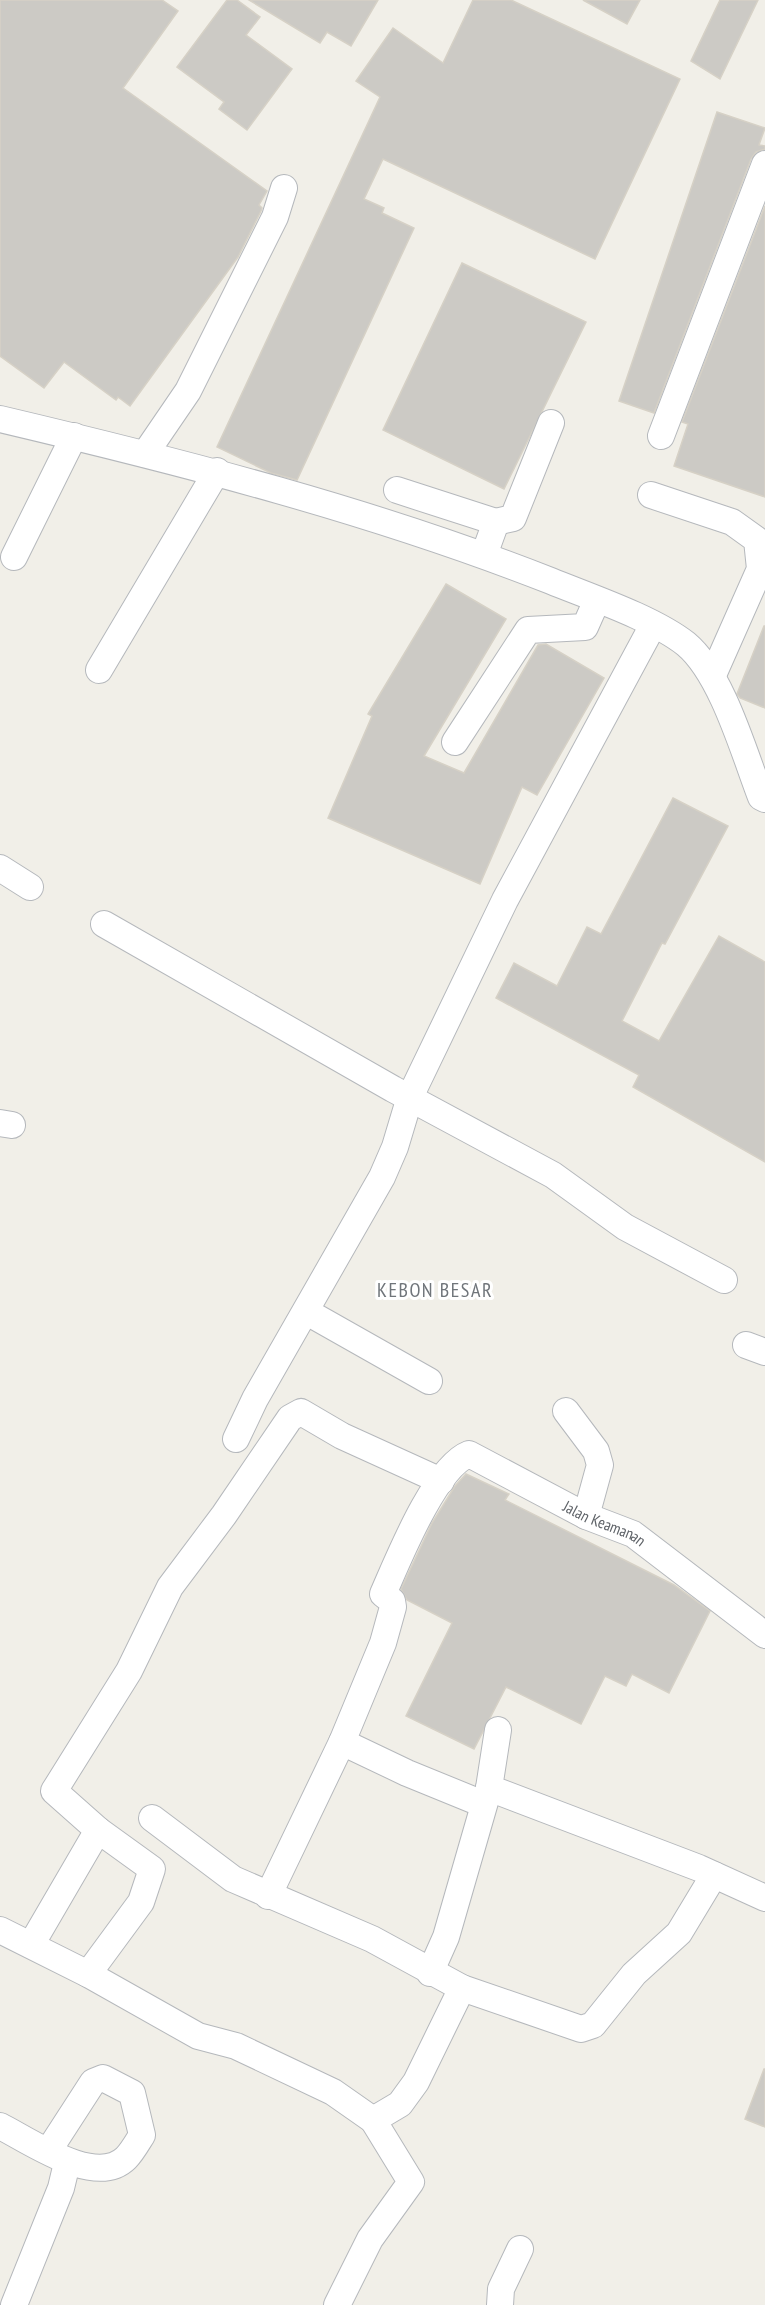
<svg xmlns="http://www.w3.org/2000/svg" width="765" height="2305" viewBox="0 0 765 2305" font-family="'PT Sans Narrow',sans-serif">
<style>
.building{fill:#cccac5;stroke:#d6d1c6;stroke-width:1.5}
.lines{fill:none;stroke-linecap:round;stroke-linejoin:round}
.minor-casing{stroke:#b5b8bc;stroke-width:28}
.minor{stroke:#fff;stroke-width:26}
.labels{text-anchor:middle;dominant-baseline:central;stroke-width:6;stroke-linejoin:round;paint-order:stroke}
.street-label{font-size:16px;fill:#5f6368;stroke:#fff}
.quarter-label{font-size:20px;letter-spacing:1.5px;fill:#70757a;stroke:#fff}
</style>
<rect width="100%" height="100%" fill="#f1efe8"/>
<g class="building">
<path d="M0 0H162L178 11 123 88 267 191 259 205 262 208 261 211 238 257 130 406 118 397 116 400 64 362 44 388 0 356Z"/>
<path d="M227 0H237L260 17 246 35 292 69 247 130 219 109 224 102 177 67Z"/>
<path d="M249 0H378L351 46 327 32 320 43Z"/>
<path d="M473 0H511L680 79 595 259 383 159 364 199 384 208 382 213 414 228 297 480 271 473 217 447 380 97 356 81 393 28 443 63Z"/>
<path d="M583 0H640L627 24Z"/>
<path d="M720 0H758L720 79 691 61Z"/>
<path d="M717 112 765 128 759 145 765 146V149L756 152 751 159 654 413 619 401Z"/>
<path d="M765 206V497L674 466 688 424 682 422Z"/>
<path d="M462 263 586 322 504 489 383 430Z"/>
<path d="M446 584 506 619 424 756 464 773 538 645 546 644 604 678 537 795 522 787 480 884 328 818 372 716 368 714Z"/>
<path d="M764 626H765V708L740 698 737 694Z"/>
<path d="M673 798 728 826 665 944 662 943 622 1021 659 1041 719 936 765 962V1162L633 1087 639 1075 496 998 514 963 557 986 587 927 601 934Z"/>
<path d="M466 1474 509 1494 505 1500 674 1585 710 1611 669 1693 632 1674 626 1686 605 1676 581 1724 506 1687 474 1749 406 1716 452 1623 407 1600 401 1589 432 1523 455 1486Z"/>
<path d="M764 2069H765V2127L745 2119Z"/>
</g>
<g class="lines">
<g class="minor-casing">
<g id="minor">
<path d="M0 419C186 463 373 511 551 581 590 597 653 618 686 644 722 674 744 753 761 797L765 799"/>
<path d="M661 436 765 164"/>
<path d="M145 454 188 391 275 217 284 188"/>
<path d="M397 490 496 522 484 555"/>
<path d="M651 495 732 522 757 540 760 569 713 675"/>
<path d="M496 522 513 518 551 423"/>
<path d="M14 557 74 436"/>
<path d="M99 670 217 471"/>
<path d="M455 742 528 630 585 627 597 600"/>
<path d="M0 868 30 887"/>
<path d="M104 924 393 1089 553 1175 625 1227 724 1280"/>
<path d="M0 1123 12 1125"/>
<path d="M307 1312 429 1381"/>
<path d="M746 1345 765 1352"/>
<path d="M566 1411 596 1451 600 1465 586 1516"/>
<path d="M236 1439 255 1399 382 1177 395 1147 410 1097 505 900 653 625"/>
<path d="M498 1730 489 1788 699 1868 765 1898"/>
<path d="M342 1742 407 1773 483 1804"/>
<path d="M152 1818 233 1879 372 1939 462 1988 581 2029 593 2025 634 1974 679 1933 714 1875"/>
<path id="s1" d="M268 1896 342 1742 383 1643 393 1607 392 1601 383 1594C398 1560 435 1467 469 1454L586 1516 633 1534 765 1635"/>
<path d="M0 1930 88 1974 198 2036 236 2046 333 2092 373 2120"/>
<path d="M31 1945 98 1830 54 1791 129 1671 170 1587 224 1515 290 1418 301 1412 342 1436 441 1481"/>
<path d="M430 1973 446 1937 489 1788"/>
<path d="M88 1974 141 1902 152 1869 98 1830"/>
<path d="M0 2126C30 2141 96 2188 126 2158 132 2152 137 2143 142 2135L132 2093 103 2078 93 2082 49 2150"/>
<path d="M14 2305 61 2188 67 2163"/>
<path d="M337 2305 370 2239 411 2182 373 2120 400 2104 416 2082 462 1988"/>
<path d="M500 2305 501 2289 520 2249"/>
</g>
</g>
<use href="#minor" class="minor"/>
</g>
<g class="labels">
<g class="street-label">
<text stroke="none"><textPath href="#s1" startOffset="652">Jalan Keamanan</textPath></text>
</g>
<g class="quarter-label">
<text x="435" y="1290">KEBON BESAR</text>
</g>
</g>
</svg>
